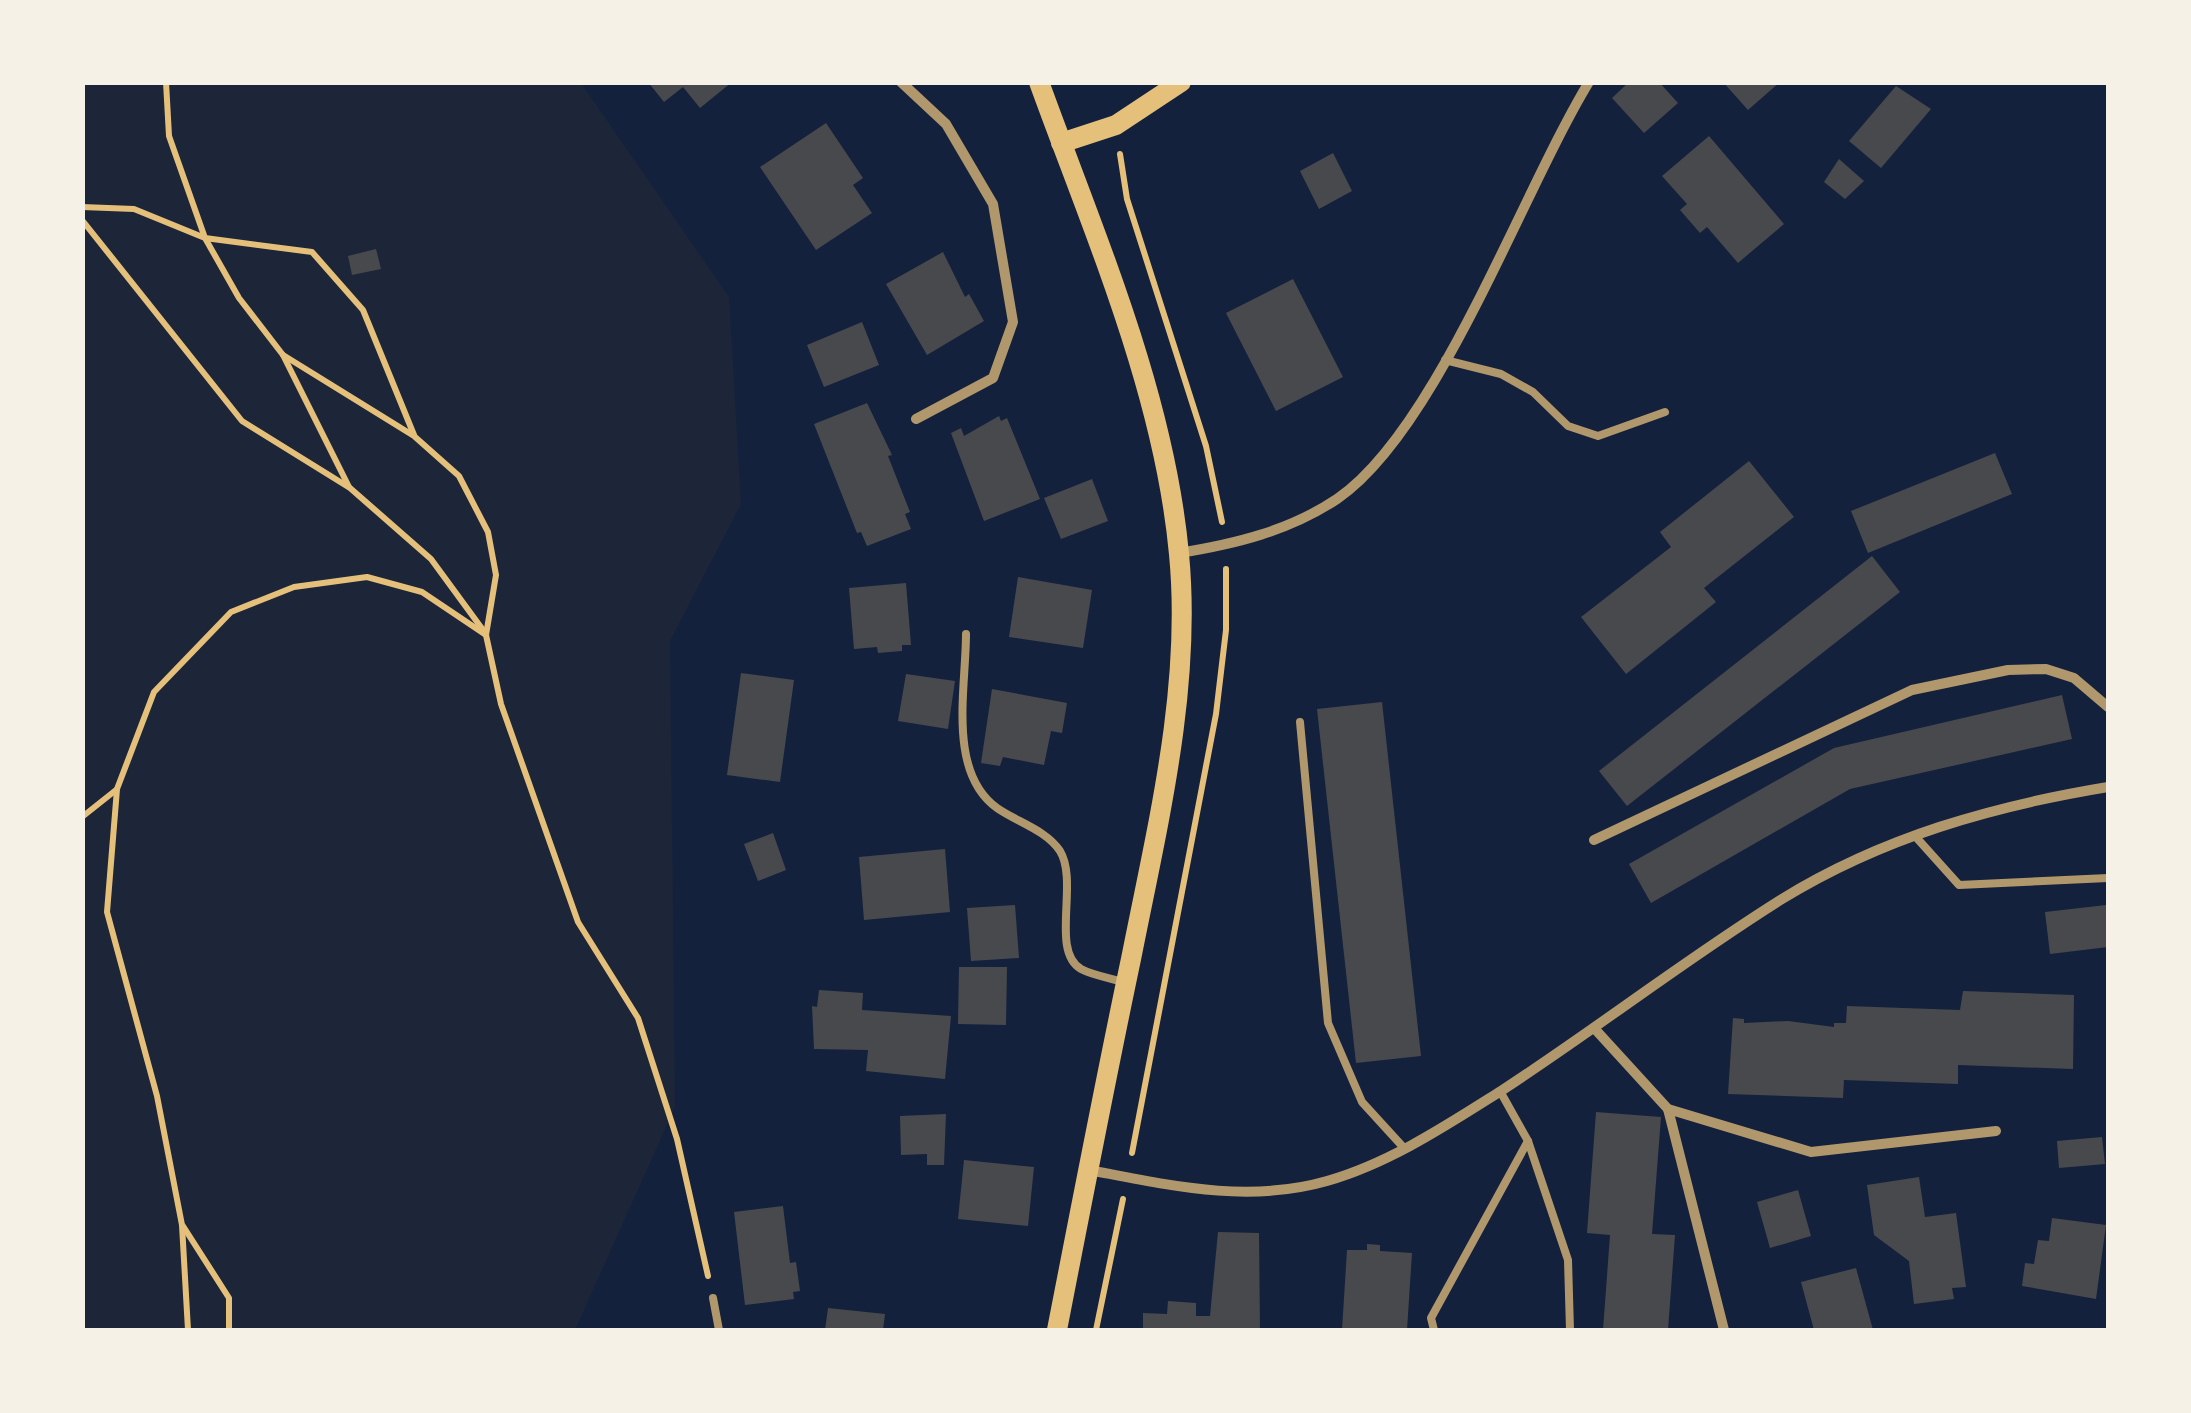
<svg xmlns="http://www.w3.org/2000/svg" width="2191" height="1413" viewBox="0 0 2191 1413" font-family="'Source Sans 3',sans-serif">
<style>
.green{fill:#1d2539}
.building{fill:#48494c}
.lines{fill:none;stroke-linecap:round;stroke-linejoin:round}
.path{stroke:#e5c07b;stroke-width:6}
.service{stroke:#b1986c;stroke-width:8}
.minor{stroke:#b1986c;stroke-width:10}
.secondary{stroke:#e5c07b;stroke-width:20}
</style>
<rect width="100%" height="100%" fill="#14213d"/>
<path class="green" d="M82 83H581L729 297 741 504 670 641 675 1107 575 1330H83Z"/>
<g class="building">
<path d="M648 82H732L700 108 683 87 664 102Z"/>
<path d="M1629 82H1659L1678 103 1644 133 1612 98Z"/>
<path d="M1723 82H1780L1748 110Z"/>
<path d="M1896 86 1931 109 1881 168 1849 141Z"/>
<path d="M826 123 863 178 853 185 872 213 816 250 760 167Z"/>
<path d="M1709 136 1784 224 1738 263 1707 227 1700 233 1680 210 1687 204 1662 176Z"/>
<path d="M1333 153 1352 191 1319 209 1300 171Z"/>
<path d="M1839 159 1864 181 1845 199 1824 182Z"/>
<path d="M376 249 381 269 352 275 348 256Z"/>
<path d="M943 252 965 297 969 294 984 321 927 355 886 284Z"/>
<path d="M1293 279 1343 377 1276 411 1226 313Z"/>
<path d="M862 322 879 365 824 387 807 345Z"/>
<path d="M867 403 892 455 888 456 910 512 905 514 911 529 867 546 861 532 857 533 814 424Z"/>
<path d="M999 416 1001 421 1007 418 1040 499 984 521 951 433 961 428 964 436Z"/>
<path d="M1995 453 2012 494 1868 553 1851 511Z"/>
<path d="M1749 461 1794 517 1704 588 1716 602 1626 674 1581 617 1671 547 1660 532Z"/>
<path d="M1092 479 1108 521 1061 539 1044 498Z"/>
<path d="M1872 556 1900 592 1627 806 1599 771Z"/>
<path d="M1018 577 1092 590 1083 648 1009 637Z"/>
<path d="M906 583 911 645H902V651L878 653 877 647 854 649 849 588Z"/>
<path d="M741 673 794 680 780 782 727 775Z"/>
<path d="M906 674 955 681 948 729 898 721Z"/>
<path d="M992 689 1067 703 1062 733 1051 731 1044 765 1003 757 1000 766 981 763Z"/>
<path d="M2062 695 2072 739 1850 789 1651 903 1629 864 1834 748Z"/>
<path d="M1382 702 1421 1056 1356 1063 1317 709Z"/>
<path d="M773 833 786 870 758 881 744 844Z"/>
<path d="M945 849 950 912 864 920 859 857Z"/>
<path d="M1015 905 1019 958 971 961 967 908Z"/>
<path d="M2106 905 2108 947 2050 954 2045 912Z"/>
<path d="M959 967H1007L1006 1025 958 1024Z"/>
<path d="M819 990 863 993 862 1010 951 1016 945 1079 866 1071 868 1050 814 1049 812 1006 817 1007Z"/>
<path d="M1963 991 2074 995 2073 1069 1958 1065V1084L1844 1080 1843 1098 1728 1094 1733 1018 1744 1019V1023L1788 1021 1834 1027V1023H1846L1847 1006 1960 1010Z"/>
<path d="M1596 1112 1661 1117 1652 1234 1675 1235 1668 1330H1603L1610 1235 1587 1233Z"/>
<path d="M946 1114 944 1165H927V1154L901 1155 900 1116Z"/>
<path d="M2102 1137 2105 1164 2059 1168 2057 1141Z"/>
<path d="M964 1160 1034 1167 1028 1226 958 1219Z"/>
<path d="M1919 1177 1925 1217 1956 1213 1966 1287 1952 1288 1954 1299 1914 1304 1909 1261 1874 1235 1867 1185Z"/>
<path d="M1798 1190 1811 1236 1770 1248 1757 1202Z"/>
<path d="M783 1206 790 1263 796 1262 800 1291 793 1292 794 1299 745 1305 734 1212Z"/>
<path d="M2052 1218 2106 1225 2096 1299 2022 1286 2025 1263 2034 1264 2038 1240 2049 1241Z"/>
<path d="M1218 1232 1259 1233 1260 1330H1143V1313L1167 1314 1168 1301 1196 1303V1316H1210Z"/>
<path d="M1367 1244 1380 1245V1251L1412 1253 1407 1330H1342L1347 1250H1367Z"/>
<path d="M1856 1268 1873 1330H1814L1801 1282Z"/>
<path d="M828 1308 885 1314 883 1330H825Z"/>
</g>
<g class="lines">
<g class="path">
<path d="M166 82 169 136 205 238 312 252 363 310 414 435"/>
<path d="M1120 154 1127 199 1206 446 1222 522"/>
<path d="M82 207 134 209 205 238 239 298 283 355 414 436 459 476 488 532 496 575 486 635 501 704 578 922 638 1018 677 1139 708 1276"/>
<path d="M82 220 242 421 350 488 431 559 483 630"/>
<path d="M283 355 349 487"/>
<path d="M82 817 116 790"/>
<path d="M1132 1153 1216 714 1226 630V569"/>
<path d="M183 1226 229 1298V1330"/>
<path d="M188 1330 182 1225 157 1096 107 912 117 789 154 692 231 612 294 587 367 577 422 592 486 635"/>
<path d="M1096 1330 1123 1199"/>
</g>
<g class="service">
<path d="M1445 360 1501 374 1533 392 1568 426 1598 436 1665 412"/>
<path d="M966 634C966 688 947 772 997 808 1017 822 1046 830 1060 851 1079 882 1050 951 1081 969 1094 976 1112 978 1126 983"/>
<path d="M1300 722 1328 1023 1362 1102 1404 1148"/>
<path d="M1915 836 1959 885 2108 878"/>
<path d="M1500 1091 1528 1141 1568 1260 1570 1330"/>
<path d="M713 1298 719 1330"/>
<path d="M1434 1330 1431 1318 1528 1141"/>
</g>
<g class="minor">
<path d="M901 82 946 124 993 204 1013 322 993 378 916 419"/>
<path d="M1179 553C1235 544 1289 531 1337 499 1437 431 1522 192 1589 82"/>
<path d="M1594 840 1912 690 2008 670 2046 669 2074 678 2108 707"/>
<path d="M1594 1028 1668 1109 1811 1152 1996 1131"/>
<path d="M1668 1109 1724 1330"/>
<path d="M1089 1170C1168 1185 1247 1204 1327 1181 1390 1163 1447 1125 1501 1091 1596 1029 1686 959 1782 899 1883 837 1993 806 2108 787"/>
</g>
<g class="secondary">
<path d="M1039 82C1094 234 1164 392 1179 554 1192 689 1157 827 1131 959 1105 1082 1081 1207 1057 1330"/>
<path d="M1061 143 1116 125 1181 82"/>
</g>
</g>
<rect width="2191" height="1413" fill="none" stroke="#f6f1e7" stroke-width="170"/>
</svg>
